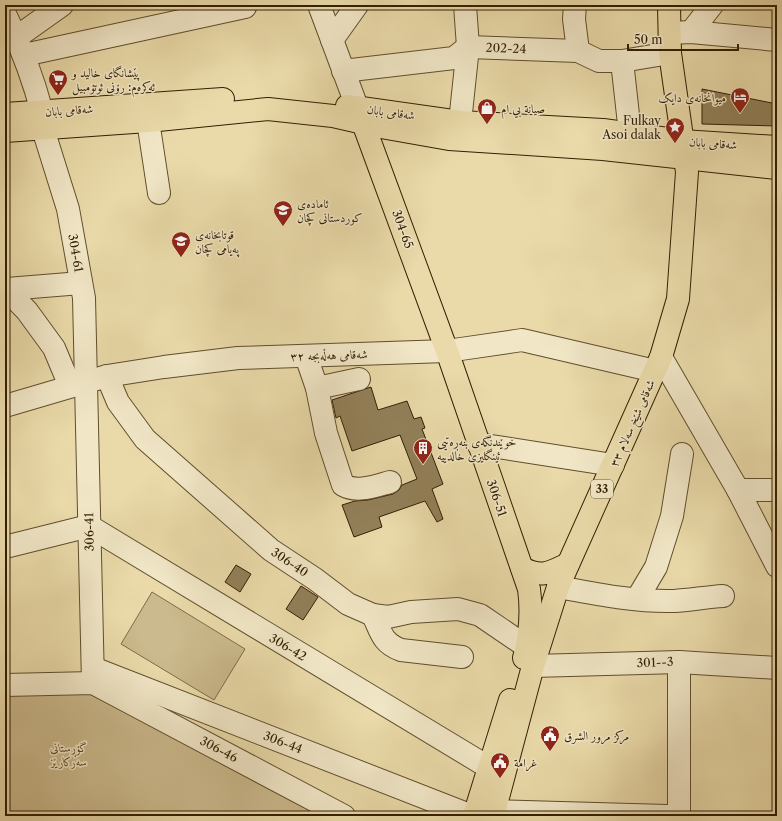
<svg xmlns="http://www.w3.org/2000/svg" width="782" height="821" viewBox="0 0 782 821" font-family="'Libre Caslon Text',Amiri,serif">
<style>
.green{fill:#cbba8d;stroke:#7e6c48}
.building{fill:#928059;stroke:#321f03}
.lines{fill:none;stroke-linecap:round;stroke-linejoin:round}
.minor-casing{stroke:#604e2c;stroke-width:24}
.major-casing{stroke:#321f03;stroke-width:24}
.minor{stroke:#f1e7c7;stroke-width:22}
.major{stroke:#eadaa9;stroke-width:22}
.labels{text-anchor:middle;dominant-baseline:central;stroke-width:3;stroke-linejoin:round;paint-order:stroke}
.shield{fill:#f1e7c7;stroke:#6b5b3e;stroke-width:1}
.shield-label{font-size:11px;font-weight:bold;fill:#321f03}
.street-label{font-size:12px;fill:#321f03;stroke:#f1e7c7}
.poi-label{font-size:12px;fill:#321f03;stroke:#f1e7c7;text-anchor:start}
.park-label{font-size:12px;font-style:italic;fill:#584626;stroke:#f1e7c7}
</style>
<rect width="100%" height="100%" fill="#eadaa9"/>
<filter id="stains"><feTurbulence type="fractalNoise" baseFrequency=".005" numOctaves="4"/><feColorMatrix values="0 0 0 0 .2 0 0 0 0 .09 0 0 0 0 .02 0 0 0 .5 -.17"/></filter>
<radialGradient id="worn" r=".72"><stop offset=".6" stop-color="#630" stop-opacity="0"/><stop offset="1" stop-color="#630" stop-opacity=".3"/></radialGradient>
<g class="green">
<path d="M152 592 245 649 214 700 121 644Z"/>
<path d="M81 690 334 816H5V692Z"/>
</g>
<g class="building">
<path d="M702 89 777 104V126L702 124Z"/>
<path d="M371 387 378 410 407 401 414 419 421 417 425 428 422 429 443 484 432 489 443 519 437 522 425 501 379 517 382 527 354 537 342 505 355 501 368 500 393 494 399 490 402 485 417 479 400 435 352 451 340 416 336 418 332 400Z"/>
<path d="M236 565 251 574 240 592 225 582Z"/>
<path d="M301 586 318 597 303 620 286 609Z"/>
</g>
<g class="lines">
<g class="minor-casing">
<g id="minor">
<path d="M319 5 357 107"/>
<path d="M575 5 574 19 578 51"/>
<path d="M5 14C21 46 33 78 42 112"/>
<path d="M691 32 712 5"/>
<path d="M670 33 691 32 777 40"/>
<path d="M17 37 62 5"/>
<path d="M332 40 357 5"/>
<path d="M24 55 245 7"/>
<path d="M622 61 630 133"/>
<path d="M343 71 454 58 468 47 578 51 599 61H622L670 53"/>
<path d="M148 121 159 193"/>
<path d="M460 122 468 47 465 5"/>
<path d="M43 129 68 209 84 298 93 683"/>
<path d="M5 288 27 311 54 348 70 386"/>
<path d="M7 289 81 283"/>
<path d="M306 356 317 388 326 433 343 485C357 493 375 486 390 482"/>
<path d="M661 357 738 490 777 566"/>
<path d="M107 376 118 402 145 439 271 550 315 579 348 604 373 615 388 617 411 612 458 609 480 615 527 647"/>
<path d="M317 388 359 379"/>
<path d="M5 406 107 376 164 367 238 358 447 351 522 340 655 371"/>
<path d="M478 444 613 465"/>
<path d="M738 490H777"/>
<path d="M5 547 89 526 488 767"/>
<path d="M558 587C596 594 635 602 674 601 690 600 707 597 723 596"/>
<path d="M637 599 656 567 672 516 682 454"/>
<path d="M373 615C381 632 382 643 401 650L462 657"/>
<path d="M533 666 679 662 777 668"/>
<path d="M93 668 472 816"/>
<path d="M5 685 93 683 344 816"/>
<path d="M494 811 667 816"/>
<path d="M679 816V662"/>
</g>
</g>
<g class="major-casing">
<g id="major">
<path d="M347 106 460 122 603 130 682 141 777 147"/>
<path d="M359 112 447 351 529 589C532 611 530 636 524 658"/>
<path d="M5 114 223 99"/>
<path d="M5 131 148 121 268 109 333 116 381 127 449 139 603 149 777 168"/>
<path d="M522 568C542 578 549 573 568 564"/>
<path d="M474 816 510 700"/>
<path d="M493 816 533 666 558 587 661 357 678 299 687 172 670 53 669 5"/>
</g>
</g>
<use href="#minor" class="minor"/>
<use href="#major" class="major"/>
</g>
<defs>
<g id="supermarket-pin" transform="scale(1)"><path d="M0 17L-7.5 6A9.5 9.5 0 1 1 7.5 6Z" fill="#8f2418" stroke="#f1e7c7"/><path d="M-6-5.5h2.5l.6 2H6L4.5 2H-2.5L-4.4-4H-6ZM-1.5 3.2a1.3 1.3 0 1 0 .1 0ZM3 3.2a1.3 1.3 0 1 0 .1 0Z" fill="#fff"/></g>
<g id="hotel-pin" transform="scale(1)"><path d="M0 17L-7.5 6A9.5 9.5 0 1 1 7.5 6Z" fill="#8f2418" stroke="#f1e7c7"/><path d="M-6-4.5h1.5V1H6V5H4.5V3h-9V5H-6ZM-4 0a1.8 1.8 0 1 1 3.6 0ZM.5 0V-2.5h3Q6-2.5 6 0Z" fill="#fff"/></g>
<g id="shop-pin" transform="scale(1)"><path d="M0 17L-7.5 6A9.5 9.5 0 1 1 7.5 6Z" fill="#8f2418" stroke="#f1e7c7"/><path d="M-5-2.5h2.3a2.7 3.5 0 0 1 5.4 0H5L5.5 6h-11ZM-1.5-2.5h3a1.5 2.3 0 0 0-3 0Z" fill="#fff"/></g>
<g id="sight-pin" transform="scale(1)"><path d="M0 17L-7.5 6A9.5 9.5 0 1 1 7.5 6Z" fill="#8f2418" stroke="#f1e7c7"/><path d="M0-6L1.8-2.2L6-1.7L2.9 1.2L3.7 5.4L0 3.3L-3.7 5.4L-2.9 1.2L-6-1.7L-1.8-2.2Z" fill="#fff"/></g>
<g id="school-pin" transform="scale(1)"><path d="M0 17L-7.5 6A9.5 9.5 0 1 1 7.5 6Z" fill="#8f2418" stroke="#f1e7c7"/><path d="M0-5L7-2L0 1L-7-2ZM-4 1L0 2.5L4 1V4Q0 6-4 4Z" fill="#fff"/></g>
<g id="building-pin" transform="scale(1)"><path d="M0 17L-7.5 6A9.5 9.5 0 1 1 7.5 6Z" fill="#8f2418" stroke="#f1e7c7"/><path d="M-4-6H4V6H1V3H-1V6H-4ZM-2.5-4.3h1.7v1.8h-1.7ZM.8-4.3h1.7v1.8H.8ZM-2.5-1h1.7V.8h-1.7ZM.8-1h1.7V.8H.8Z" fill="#fff"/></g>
<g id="civic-pin" transform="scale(1)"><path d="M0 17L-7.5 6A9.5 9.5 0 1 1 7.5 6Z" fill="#8f2418" stroke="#f1e7c7"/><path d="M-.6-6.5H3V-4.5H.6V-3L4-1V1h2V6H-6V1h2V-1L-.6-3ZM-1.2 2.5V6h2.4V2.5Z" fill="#fff"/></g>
</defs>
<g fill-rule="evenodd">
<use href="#supermarket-pin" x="58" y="79"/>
<use href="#hotel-pin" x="740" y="97"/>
<use href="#shop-pin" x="487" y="108"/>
<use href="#sight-pin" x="675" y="127"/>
<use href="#school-pin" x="283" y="210"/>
<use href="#school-pin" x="181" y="241"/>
<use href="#building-pin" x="423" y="448"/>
<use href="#civic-pin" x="550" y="735"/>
<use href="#civic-pin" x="500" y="762"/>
</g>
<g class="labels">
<rect class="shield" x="591" y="480" width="22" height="18" rx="3"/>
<g class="shield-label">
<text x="602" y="489">33</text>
</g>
<g class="street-label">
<text transform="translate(506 48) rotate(2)">202-24</text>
<text transform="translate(69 110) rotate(-4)">شەقامی بابان</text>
<text transform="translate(391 112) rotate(8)">شەقامی بابان</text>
<text transform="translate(713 143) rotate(4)">شەقامی بابان</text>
<text transform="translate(403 229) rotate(70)">304-65</text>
<text transform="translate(76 253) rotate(80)">304-61</text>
<text transform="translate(329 355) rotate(-2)">شەقامی هەڵەبجە ٣٢</text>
<text transform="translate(632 423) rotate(-66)">شەقامی شێخ سەلام ٣٣</text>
<text transform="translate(497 498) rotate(71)">306-51</text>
<text transform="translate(89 532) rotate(-91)">306-41</text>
<text transform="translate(290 562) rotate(34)">306-40</text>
<text transform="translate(288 647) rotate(31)">306-42</text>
<text transform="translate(655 662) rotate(-2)">301--3</text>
<text transform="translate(283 742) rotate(21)">306-44</text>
<text transform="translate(219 749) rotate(28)">306-46</text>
</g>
<g class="poi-label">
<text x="72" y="72">پێشانگای خالید و<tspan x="72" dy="14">ئەکرەم: رۆنی ئوتۆمبیل</tspan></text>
<text x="726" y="97" text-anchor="end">میوانخانەی دایک</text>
<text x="501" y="108">صيانة بي ام</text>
<text x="661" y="120" text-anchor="end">Fulkay<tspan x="661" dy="14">Asoi dalak</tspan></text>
<text x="297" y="203">ئامادەی<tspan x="297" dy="14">کوردستانی کچان</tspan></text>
<text x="195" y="234">قوتابخانەی<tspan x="195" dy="14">پەیامی کچان</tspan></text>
<text x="437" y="441">خوێندنگەی بنەڕەتیی<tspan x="437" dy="14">ئینگلیزی خالدییە</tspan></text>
<text x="564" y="735">مرکز مرور الشرق</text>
<text x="514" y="762">غرامة</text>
</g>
<g class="park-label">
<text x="69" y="747">گۆڕستانی<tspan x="69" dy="14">سەرکارێز</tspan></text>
</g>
</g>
<rect width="782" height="821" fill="none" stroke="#eadaa9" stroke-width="20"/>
<rect x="6" y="6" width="770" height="809" fill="none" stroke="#321f03" stroke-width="2"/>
<rect x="10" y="10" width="762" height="801" fill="none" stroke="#321f03"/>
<path d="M628 44v6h110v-6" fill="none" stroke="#321f03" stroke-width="2"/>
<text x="634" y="44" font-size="12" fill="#321f03" stroke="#f1e7c7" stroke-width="3" paint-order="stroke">50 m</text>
<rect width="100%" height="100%" filter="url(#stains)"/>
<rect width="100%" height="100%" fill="url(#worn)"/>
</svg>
